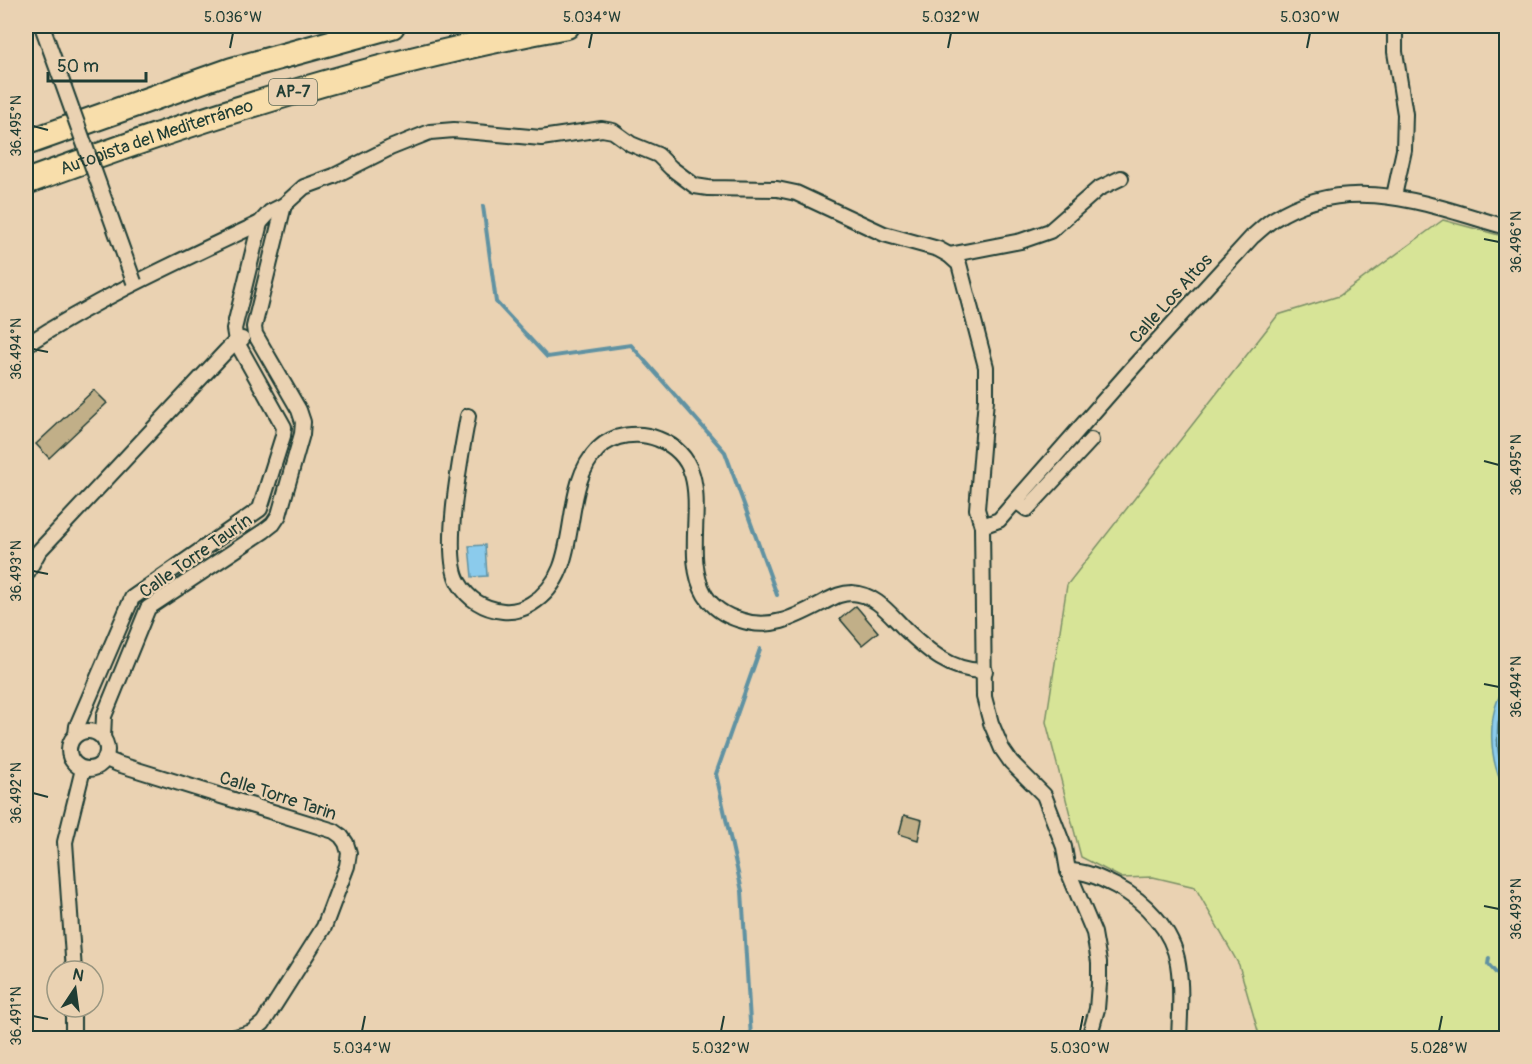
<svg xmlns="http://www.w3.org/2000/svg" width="1532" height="1064" viewBox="0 0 1532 1064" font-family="Pangolin,sans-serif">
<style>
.green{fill:#d7e497;stroke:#7b9066;stroke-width:1.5}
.water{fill:#8bcbec;stroke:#6092a2;stroke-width:1.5}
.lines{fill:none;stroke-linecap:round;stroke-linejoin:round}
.shore{stroke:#4a767e;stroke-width:1.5}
.stream{stroke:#6092a2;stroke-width:4}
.building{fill:#c1af88;stroke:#1f3d34;stroke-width:1.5}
.street-casing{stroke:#1f3d34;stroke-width:18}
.highway-casing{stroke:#1f3d34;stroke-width:28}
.street{stroke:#ead2b2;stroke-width:14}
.highway{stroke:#f8deab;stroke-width:24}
.street-bridge-casing{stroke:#1f3d34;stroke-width:18;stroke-linecap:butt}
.street-bridge{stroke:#ead2b2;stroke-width:14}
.ticks{fill:none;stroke:#1f3d34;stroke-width:2}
.labels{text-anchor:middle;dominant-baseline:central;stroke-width:4.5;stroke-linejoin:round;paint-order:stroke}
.shield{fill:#ead2b2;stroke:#5c6a5a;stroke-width:1.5}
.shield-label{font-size:16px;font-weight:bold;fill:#1f3d34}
.street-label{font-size:18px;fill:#1f3d34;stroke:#ead2b2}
.neatline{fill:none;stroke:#1f3d34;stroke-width:2}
.ticks-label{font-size:15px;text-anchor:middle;fill:#1f3d34}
</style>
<rect width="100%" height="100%" fill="#ead2b2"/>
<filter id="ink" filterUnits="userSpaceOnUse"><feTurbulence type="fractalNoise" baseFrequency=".0167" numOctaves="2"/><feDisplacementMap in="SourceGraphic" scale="12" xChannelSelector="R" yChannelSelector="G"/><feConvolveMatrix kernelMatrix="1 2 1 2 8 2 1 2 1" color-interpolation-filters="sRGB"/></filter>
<g filter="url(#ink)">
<path class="green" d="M1443 220 1506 237V1038H1260L1239 965 1195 887 1153 877 1122 878 1081 857 1046 722 1067 585 1278 315 1339 296Z"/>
<g class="water">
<path d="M485 545 487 576 472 577 469 546Z"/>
<path d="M1506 687V790C1489 768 1485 708 1506 687Z"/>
</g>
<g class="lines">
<path class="shore" d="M1506 696C1494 720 1495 756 1506 780"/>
<g class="stream">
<path d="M483 206 496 302 547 357 631 345 725 452 777 595"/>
<path d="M1489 958 1488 964 1506 984"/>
<path d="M751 1038 742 891 716 774 760 649"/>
</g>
</g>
<g class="building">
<path d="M94 390 107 403 49 458 36 444Z"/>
<path d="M856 606 878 632 862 645 840 619Z"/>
<path d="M904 815 922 820 918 840 899 834Z"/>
</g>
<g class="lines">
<g class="street-casing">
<g id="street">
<path d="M1394 196 1404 150 1405 114 1395 52V26"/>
<path d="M949 255 1021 241 1050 231 1098 189 1121 178"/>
<path d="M26 345C100 297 180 261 260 223L270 212 284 205 304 187 334 176 390 148 430 132 454 130 541 138 602 129 613 131 631 144 658 155 671 168 695 186 708 188 777 189 796 193 884 234 938 249 949 255 959 264 986 367V399L977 509 982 526 984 697 991 723 1002 749 1011 762 1044 795 1064 847 1068 871 1094 933 1099 962V984L1097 1009 1089 1038"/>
<path d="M468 416C462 450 441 554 459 583 468 599 484 609 503 611 513 612 523 609 531 604 586 571 557 491 598 449 613 434 639 431 658 439 725 465 676 546 705 595 713 608 726 616 740 620 771 631 797 616 824 602 834 597 841 593 852 593 875 594 889 613 904 628 927 650 951 672 985 671"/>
<path d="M1016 501 1027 509 1091 440"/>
<path d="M982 526 999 520 1135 365 1252 237C1259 231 1266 224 1274 219 1349 171 1429 205 1506 227"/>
<path d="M26 575 39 551 54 535 227 350 236 341 242 339"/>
<circle cx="88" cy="750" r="19"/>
<path d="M76 734 77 726 132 598 260 509 283 436 284 427 236 341 234 329 260 223"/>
<path d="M103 737 104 716 148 608 264 531 273 524 279 515 302 434 303 422 299 410 255 334 254 327 284 205"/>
<path d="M106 759 118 764 334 831 341 836 346 843 349 853 347 866 324 927 263 1023 252 1032 232 1038"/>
<path d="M1068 871C1086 871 1100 878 1116 886 1145 901 1173 930 1178 964 1182 988 1180 1014 1179 1038"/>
<path d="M74 971 65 842 83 769"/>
<path d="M73 1038V1007"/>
</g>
</g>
<g class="highway-casing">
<g id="highway">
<path d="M26 143 232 70 392 26"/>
<path id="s1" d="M26 182C202 117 382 60 567 26"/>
</g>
</g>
<use href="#street" class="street"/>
<use href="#highway" class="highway"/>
<g class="street-bridge-casing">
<path id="street-bridge" d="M42 26 134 282"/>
</g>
<use href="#street-bridge" class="street-bridge"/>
</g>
</g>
<path class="ticks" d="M230 48 233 33M589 48 592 33M948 48 951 33M1307 48 1310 33M33 126 48 130M1484 239 1499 242M33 349 48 352M1484 461 1499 465M33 571 48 574M1484 684 1499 687M33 793 48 797M1484 906 1499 909M33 1016 48 1019M362 1031 365 1016M721 1031 724 1016M1080 1031 1083 1016M1439 1031 1442 1016"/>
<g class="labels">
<rect class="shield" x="269" y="79" width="48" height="26" rx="4.5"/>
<g class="shield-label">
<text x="293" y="92">AP-7</text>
</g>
<g class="street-label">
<text stroke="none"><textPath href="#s1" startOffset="138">Autopista del Mediterráneo</textPath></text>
<text transform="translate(1171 299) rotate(-48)">Calle Los Altos</text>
<text transform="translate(196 556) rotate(-35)">Calle Torre Taurín</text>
<text transform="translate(278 796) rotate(18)">Calle Torre Tarin</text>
</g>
</g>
<rect width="1532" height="1064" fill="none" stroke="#ead2b2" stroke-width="66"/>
<g transform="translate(75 989) rotate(13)"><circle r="28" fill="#ead2b2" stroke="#999680" stroke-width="1.5"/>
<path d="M0-4.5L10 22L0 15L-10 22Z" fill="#1f3d34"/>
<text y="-9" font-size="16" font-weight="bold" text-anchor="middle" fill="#1f3d34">N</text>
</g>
<path d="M48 72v9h98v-9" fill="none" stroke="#1f3d34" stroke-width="3"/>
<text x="57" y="72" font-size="18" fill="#1f3d34" stroke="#ead2b2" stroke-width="4.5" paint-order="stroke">50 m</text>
<rect x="33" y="33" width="1466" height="998" class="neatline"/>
<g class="ticks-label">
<text x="233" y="22">5.036°W</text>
<text x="592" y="22">5.034°W</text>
<text x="951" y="22">5.032°W</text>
<text x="1310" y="22">5.030°W</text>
<text transform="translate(16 126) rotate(-90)" y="5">36.495°N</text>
<text transform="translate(1516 242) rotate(-90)" y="5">36.496°N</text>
<text transform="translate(16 349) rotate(-90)" y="5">36.494°N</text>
<text transform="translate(1516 465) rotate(-90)" y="5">36.495°N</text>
<text transform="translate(16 571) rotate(-90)" y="5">36.493°N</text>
<text transform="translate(1516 687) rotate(-90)" y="5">36.494°N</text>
<text transform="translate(16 793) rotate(-90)" y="5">36.492°N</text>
<text transform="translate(1516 909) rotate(-90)" y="5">36.493°N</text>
<text transform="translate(16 1016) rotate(-90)" y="5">36.491°N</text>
<text x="362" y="1053">5.034°W</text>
<text x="721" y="1053">5.032°W</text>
<text x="1080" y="1053">5.030°W</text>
<text x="1439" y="1053">5.028°W</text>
</g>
</svg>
